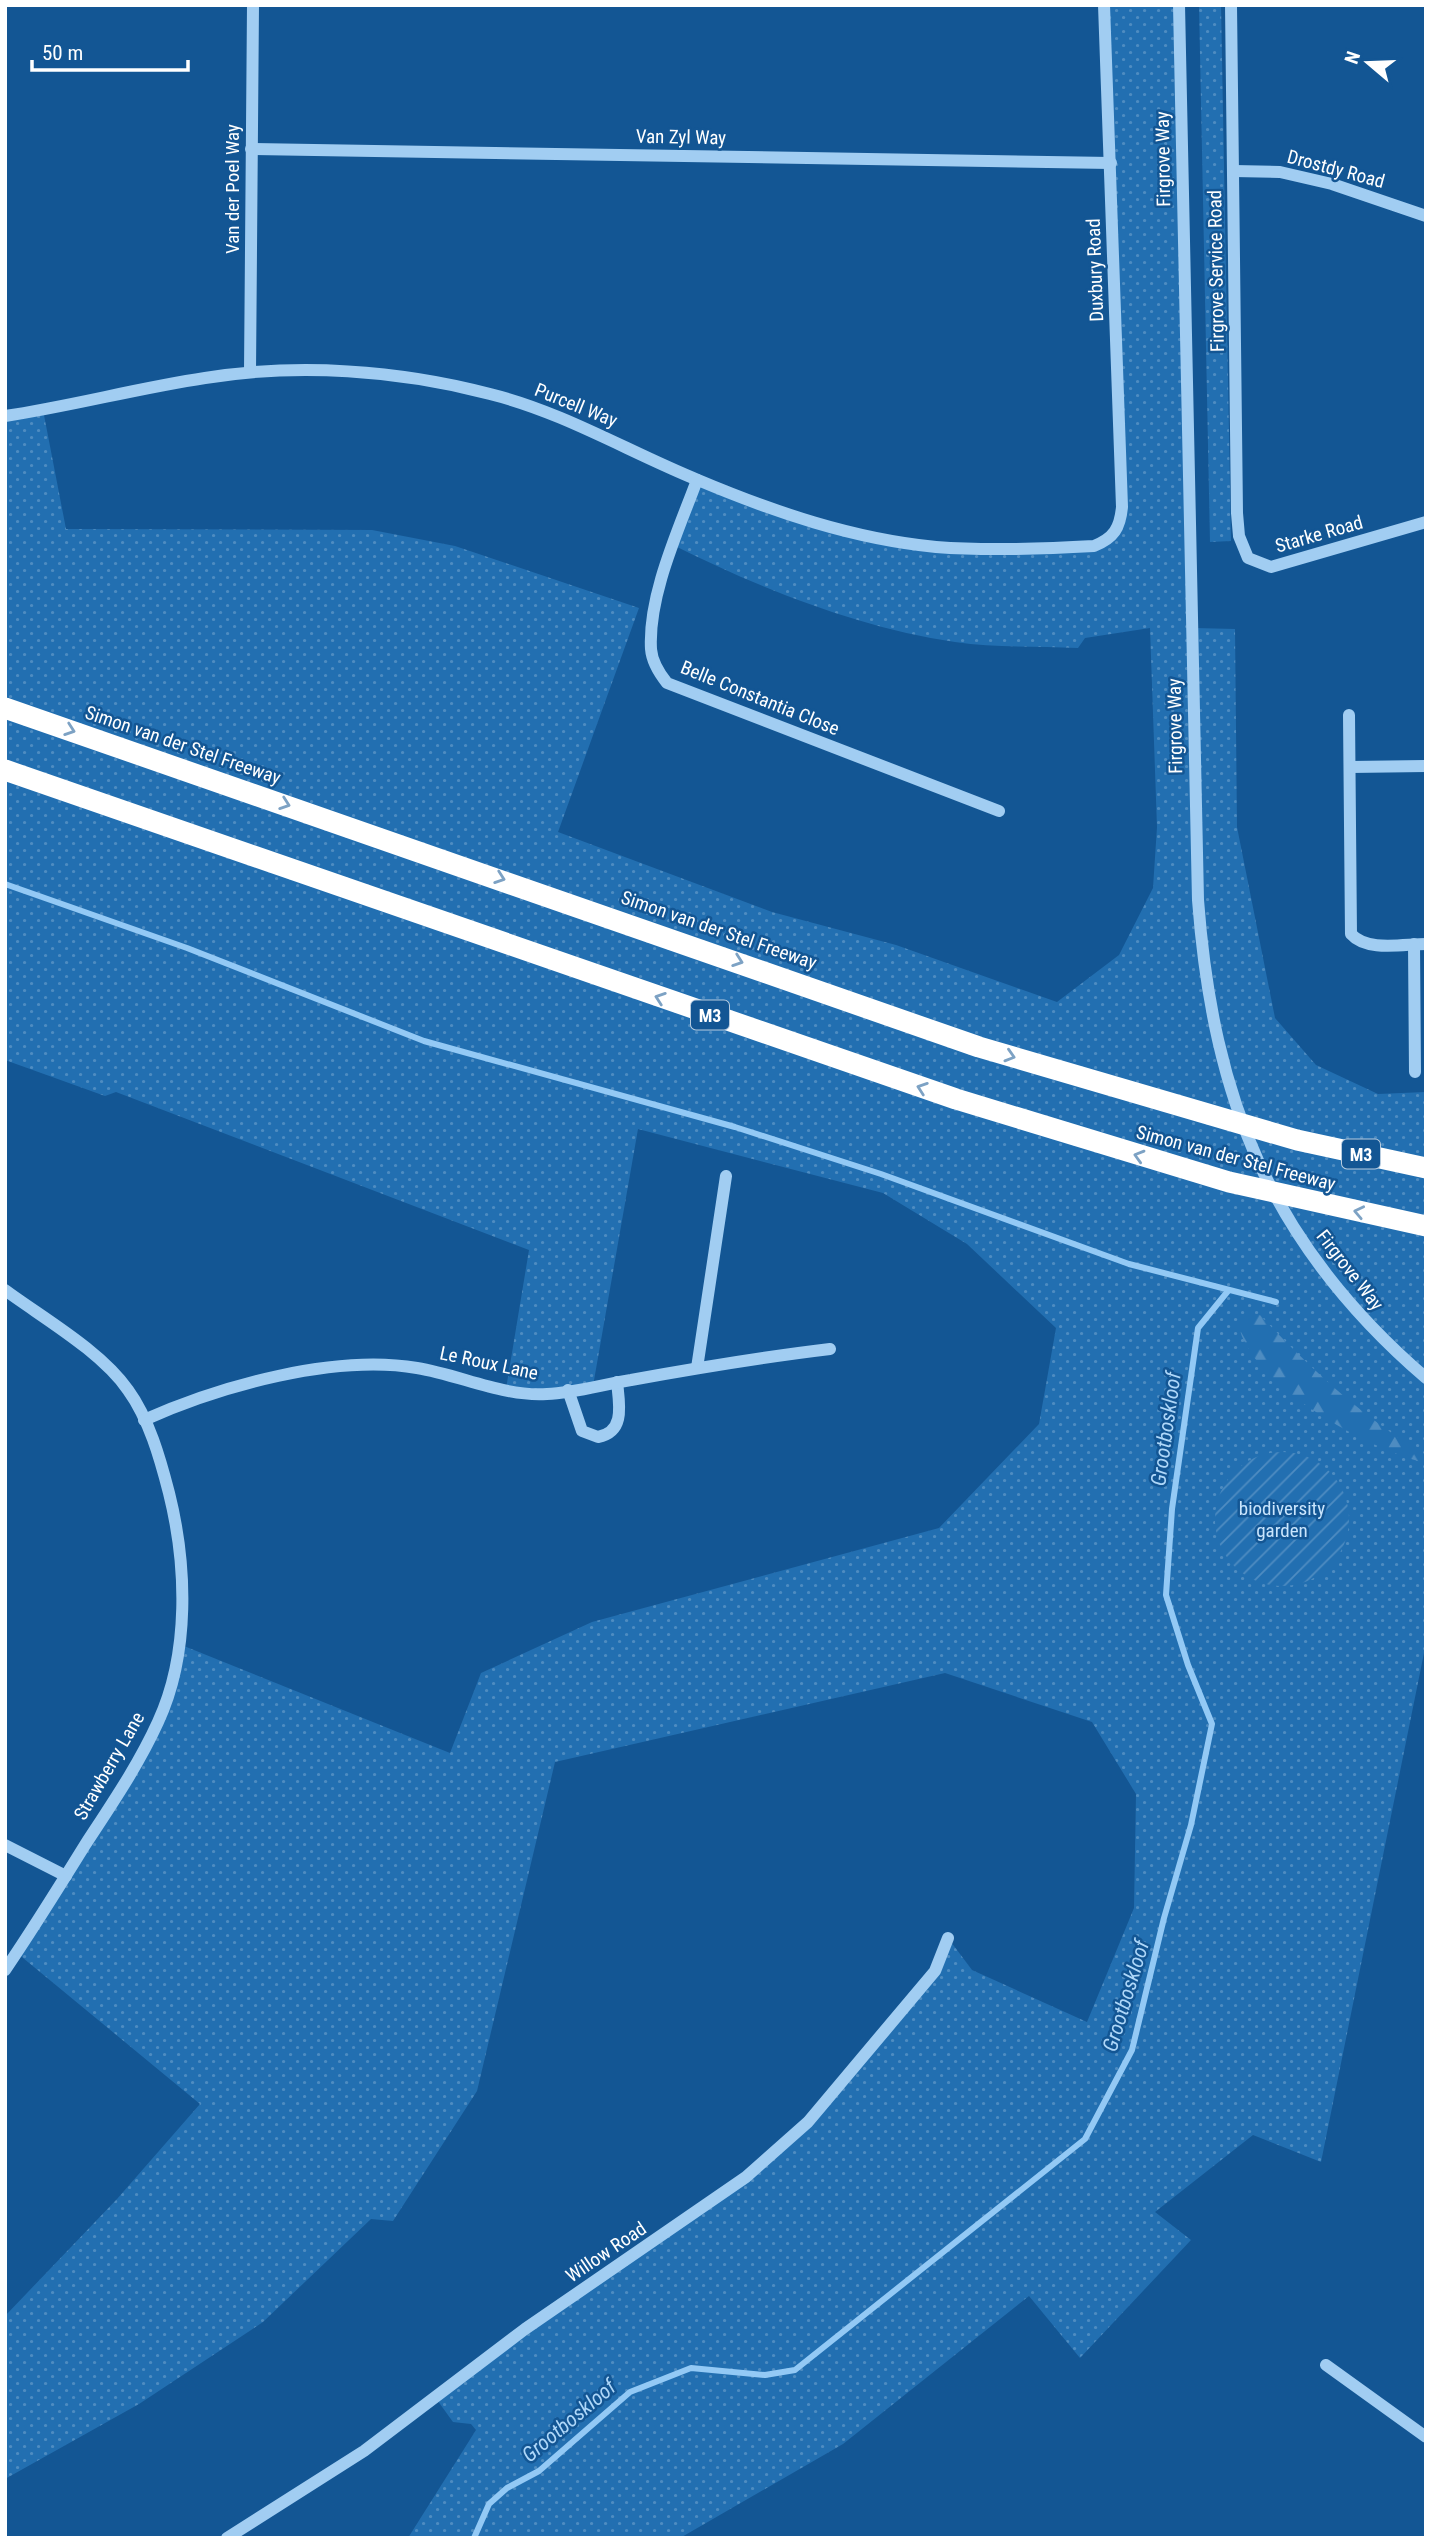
<svg xmlns="http://www.w3.org/2000/svg" width="1431" height="2543" viewBox="0 0 1431 2543" font-family="'Roboto Condensed',sans-serif">
<style>
.grass{fill:url(#grass-dots)}
.forest{fill:url(#forest-firs)}
.garden{fill:url(#garden-furrows)}
.lines{fill:none;stroke-linecap:round;stroke-linejoin:round}
.stream{stroke:#93c9f5;stroke-width:6}
.minor{stroke:#a1cdf2;stroke-width:12}
.highway{stroke:#fff;stroke-width:21}
.oneway{stroke:#7da2c4}
.labels{text-anchor:middle;dominant-baseline:central;stroke-width:5;stroke-linejoin:round;paint-order:stroke}
.shield{fill:#135694;stroke:#b8ccdf;stroke-width:2}
.shield-label{font-size:18px;font-weight:bold;fill:#fff}
.street-label{font-size:19px;fill:#fff;stroke:#135694}
.park-label{font-size:19px;fill:#c9e5fd;stroke:#135694}
.water-label{font-size:21px;font-style:italic;fill:#aed7f9;stroke:#135694}
</style>
<defs>
<pattern id="grass-dots" width="8" height="8" patternUnits="userSpaceOnUse" patternTransform="scale(1.75)"><rect width="8" height="8" fill="#226fb1"/><path d="M2 2h.1M6 6h.1" fill="none" stroke="#4e8cc1" stroke-width="1.8" stroke-linecap="round"/></pattern>
<pattern id="forest-firs" width="22" height="20" patternUnits="userSpaceOnUse" patternTransform="scale(1.75)"><rect width="22" height="20" fill="#226fb1"/><path d="M5 1l3.5 6h-7zM16 11l3.5 6h-7z" fill="#4e8cc1"/></pattern>
<pattern id="garden-furrows" width="10" height="10" patternUnits="userSpaceOnUse" patternTransform="scale(1.75)"><rect width="10" height="10" fill="#226fb1"/><path d="M-1 1l2-2M0 10L10 0M9 11l2-2" fill="none" stroke="#4e8cc1"/></pattern>
</defs>
<rect width="100%" height="100%" fill="#135694"/>
<g class="grass">
<path d="M1104 5H1179L1194 628 1235 629 1237 827 1275 1018 1316 1065 1378 1094 1426 1092V1643L1321 2162 1253 2135 1155 2212 1191 2240 1080 2358 1029 2296 843 2444 680 2538H408L476 2430 471 2424 453 2422 435 2397 684 2222 808 2122 935 1972 948 1938 972 1970 1087 2022 1134 1908 1136 1794 1092 1722 945 1673 555 1762 477 2091 393 2221 371 2219 263 2322 139 2404 5 2479V2316L117 2199 200 2104 17 1953 159 1720 179 1644 450 1753 481 1673 592 1622 939 1528 1039 1424 1056 1328 967 1244 883 1193 638 1129 593 1386 546 1395 506 1389 529 1250 116 1092 105 1096 5 1060V416L43 410 66 529 372 530 455 546 639 608 558 832 772 912 896 945 1057 1002 1119 955 1153 888 1157 827 1150 628 1085 638 1078 648C1038 646 995 648 955 642 859 628 759 588 673 545L697 480 786 514 936 547 1094 546 1121 522Z"/>
<path d="M1199 5H1221L1231 541 1210 542Z"/>
</g>
<path class="forest" d="M1244 1315H1260C1310 1368 1363 1418 1426 1455V1463C1370 1450 1247 1384 1238 1322Z"/>
<circle class="garden" cx="1282" cy="1519" r="67"/>
<g class="lines">
<g class="stream">
<path d="M5 884 187 948 424 1041 735 1127 881 1174 1129 1264 1276 1302"/>
<path d="M474 2538 489 2504 507 2488 539 2471 630 2392 691 2368 765 2375 795 2370 1085 2139 1132 2050 1164 1918 1191 1825 1212 1724 1188 1665 1166 1595 1172 1509 1198 1328 1228 1291"/>
</g>
<g class="minor">
<path d="M1179 5 1198 900C1213 1100 1271 1245 1426 1378"/>
<path d="M1231 5 1237 513 1239 536 1248 558 1271 567 1426 522"/>
<path d="M251 149 1111 163"/>
<path d="M1234 171 1280 172 1332 184 1426 216"/>
<path d="M250 372 253 5"/>
<path d="M5 416C72 406 138 388 205 378 297 363 399 370 490 394 563 412 629 452 698 480 774 512 853 539 936 547 988 551 1042 549 1094 546 1114 538 1120 528 1122 507L1104 5"/>
<path d="M697 480C679 529 648 595 651 649 652 662 659 673 667 683L999 811"/>
<path d="M1349 715 1351 934C1367 952 1403 944 1426 944"/>
<path d="M1350 767 1426 766"/>
<path d="M1414 944 1415 1072"/>
<path d="M5 1290C43 1318 101 1351 128 1390 149 1419 160 1458 169 1493 187 1565 190 1653 158 1722 138 1766 111 1805 85 1845 59 1887 33 1929 5 1970"/>
<path d="M697 1368 726 1176"/>
<path d="M568 1390 582 1431 598 1437C626 1432 619 1403 617 1382"/>
<path d="M144 1420C220 1386 334 1354 417 1368 460 1375 504 1397 547 1394 575 1393 604 1384 631 1380 697 1368 763 1357 830 1349"/>
<path d="M5 1845 66 1876"/>
<path d="M1326 2365 1426 2437"/>
<path d="M227 2538 364 2451 525 2329 746 2177 808 2122 935 1971 948 1938"/>
</g>
<g class="highway">
<path d="M5 708 979 1047 1297 1140 1426 1168"/>
<path d="M5 770 956 1099 1229 1182 1426 1226"/>
</g>
</g>
<defs><path id="oneway-chevron" d="M-2-3.5L2.5 0L-2 3.5" fill="none" stroke-width="1.6" stroke-linecap="round" stroke-linejoin="round" transform="scale(1.75)"/></defs>
<g class="oneway">
<use href="#oneway-chevron" transform="translate(70 730) rotate(19)"/>
<use href="#oneway-chevron" transform="translate(285 804) rotate(19)"/>
<use href="#oneway-chevron" transform="translate(500 878) rotate(19)"/>
<use href="#oneway-chevron" transform="translate(738 961) rotate(19)"/>
<use href="#oneway-chevron" transform="translate(660 998) rotate(-161)"/>
<use href="#oneway-chevron" transform="translate(1010 1056) rotate(17)"/>
<use href="#oneway-chevron" transform="translate(922 1088) rotate(-161)"/>
<use href="#oneway-chevron" transform="translate(1139 1156) rotate(-164)"/>
<use href="#oneway-chevron" transform="translate(1359 1212) rotate(-168)"/>
</g>
<g class="labels">
<g class="shield">
<rect x="691" y="1000.5" width="38" height="29" rx="5"/>
<rect x="1342" y="1139.5" width="38" height="29" rx="5"/>
</g>
<g class="shield-label">
<text x="710" y="1015">M3</text>
<text x="1361" y="1154">M3</text>
</g>
<g class="street-label">
<text transform="translate(681 137) rotate(1)">Van Zyl Way</text>
<text transform="translate(1163 159) rotate(-91)">Firgrove Way</text>
<text transform="translate(1336 169) rotate(15)">Drostdy Road</text>
<text transform="translate(232 189) rotate(-90)">Van der Poel Way</text>
<text transform="translate(1095 270) rotate(-92)">Duxbury Road</text>
<text transform="translate(1216 271) rotate(-91)">Firgrove Service Road</text>
<text transform="translate(576 405) rotate(22)">Purcell Way</text>
<text transform="translate(1319 534) rotate(-16)">Starke Road</text>
<text transform="translate(760 698) rotate(22)">Belle Constantia Close</text>
<text transform="translate(1175 726) rotate(-91)">Firgrove Way</text>
<text transform="translate(183 745) rotate(19)">Simon van der Stel Freeway</text>
<text transform="translate(719 930) rotate(19)">Simon van der Stel Freeway</text>
<text transform="translate(1236 1158) rotate(15)">Simon van der Stel Freeway</text>
<text transform="translate(1350 1270) rotate(52)">Firgrove Way</text>
<text transform="translate(489 1363) rotate(12)">Le Roux Lane</text>
<text transform="translate(109 1766) rotate(-60)">Strawberry Lane</text>
<text transform="translate(606 2252) rotate(-34)">Willow Road</text>
</g>
<g class="park-label">
<text x="1282" y="1508">biodiversity<tspan x="1282" dy="22">garden</tspan></text>
</g>
<g class="water-label">
<text transform="translate(1166 1429) rotate(-82)">Grootboskloof</text>
<text transform="translate(1126 1996) rotate(-73)">Grootboskloof</text>
<text transform="translate(569 2421) rotate(-40)">Grootboskloof</text>
</g>
</g>
<rect width="1431" height="2543" fill="none" stroke="#ffffff" stroke-width="14"/>
<g transform="translate(1368 63) rotate(289)" stroke="#135694" stroke-width="5" paint-order="stroke">
<path d="M0-5L12 26L0 18L-12 26Z" fill="#ffffff"/>
<text y="-10" font-size="19" font-weight="bold" text-anchor="middle" fill="#ffffff">N</text>
</g>
<path d="M32 60v10h156v-10" fill="none" stroke="#ffffff" stroke-width="3.5"/>
<text x="42" y="60" font-size="21" fill="#ffffff" stroke="#135694" stroke-width="5" paint-order="stroke">50 m</text>
</svg>
